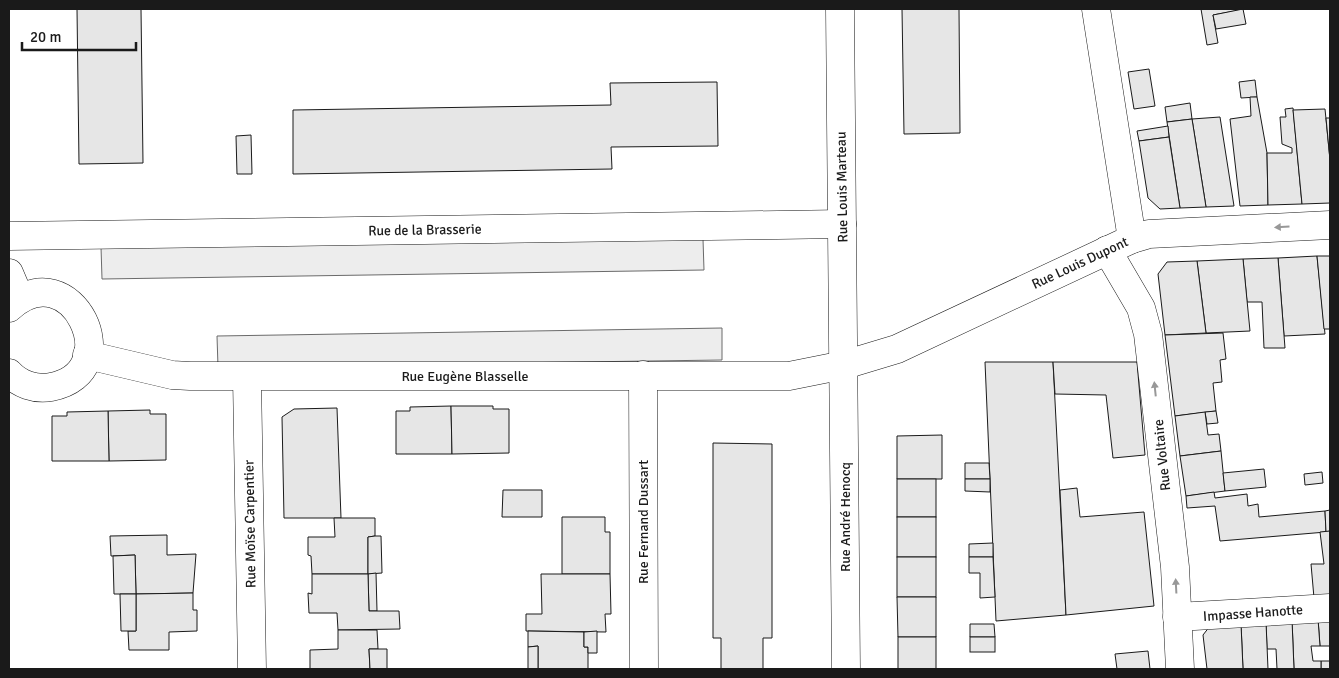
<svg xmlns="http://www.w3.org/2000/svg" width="1339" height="678" viewBox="0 0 1339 678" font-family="Signika,sans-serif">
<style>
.built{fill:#ededed;stroke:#6a6a6a}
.building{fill:#e6e6e6;stroke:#1a1a1a}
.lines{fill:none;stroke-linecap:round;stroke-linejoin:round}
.street-casing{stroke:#1a1a1a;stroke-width:29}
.street{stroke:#fff;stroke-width:28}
.oneway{fill:#989898}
.labels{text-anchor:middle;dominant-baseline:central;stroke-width:4;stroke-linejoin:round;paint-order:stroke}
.street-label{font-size:14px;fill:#1a1a1a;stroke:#fff}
</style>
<rect width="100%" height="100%" fill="#fff"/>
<g class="built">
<path d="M703 239 704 270 102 279 101 247Z"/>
<path d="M722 328V360L218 367 217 336Z"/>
</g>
<g class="building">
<path d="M77 9H141L143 163 79 164Z"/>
<path d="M902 9H959L960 133 904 134Z"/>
<path d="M1201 9H1246L1213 15 1218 43 1207 45Z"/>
<path d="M1243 9 1246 24 1216 29 1213 15Z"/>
<path d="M1149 69 1155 106 1134 109 1128 72Z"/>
<path d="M1255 80 1257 97 1241 98 1239 82Z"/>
<path d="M717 82 718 146 611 147 612 169 293 174V110L611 105 610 83Z"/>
<path d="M1250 97H1257L1267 153 1268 205 1240 206 1230 119 1251 116Z"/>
<path d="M1190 103 1192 119 1167 122 1165 107Z"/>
<path d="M1293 108 1302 204 1268 205 1267 153H1292V148L1282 144 1280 117H1286L1285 109Z"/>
<path d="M1325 109 1330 160V203L1302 204 1293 110Z"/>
<path d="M1220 117 1234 206 1206 207 1192 119Z"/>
<path d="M1326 118H1330V160Z"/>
<path d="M1192 119 1206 207 1180 208 1167 122Z"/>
<path d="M1168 126 1169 137 1139 141 1137 131Z"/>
<path d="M251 135 252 174H237L236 136Z"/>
<path d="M1169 137 1180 208 1160 209 1148 198 1139 141Z"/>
<path d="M1317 256 1325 334 1284 336 1278 258Z"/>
<path d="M1317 256H1330V329H1324Z"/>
<path d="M1278 258 1285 348H1264L1262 302H1247L1243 259Z"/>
<path d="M1243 259 1250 331 1206 333 1197 261Z"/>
<path d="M1197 261 1206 333 1165 335 1158 274 1167 262Z"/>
<path d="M1223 333 1226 359 1220 360 1222 382 1213 383 1216 411 1175 416 1165 335Z"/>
<path d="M985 362H1053L1066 615 996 621Z"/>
<path d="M1053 362H1137L1145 455 1113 458 1106 395 1055 394Z"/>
<path d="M451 406 452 454H396V411H410V407Z"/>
<path d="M451 406H493V409H509V453L452 454Z"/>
<path d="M337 408 341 518H284L282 417 294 409Z"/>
<path d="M150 410V414H166V460L109 461 108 411Z"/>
<path d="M108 411 109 461H52V416H67V412Z"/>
<path d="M1216 411 1218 423 1207 424 1205 412Z"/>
<path d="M1205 412 1208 435 1219 434 1221 451 1180 456 1175 416Z"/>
<path d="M942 435V479H897V436Z"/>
<path d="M713 443 772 444V638H763V669H721V638H713Z"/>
<path d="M1221 451 1225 491 1186 496 1180 456Z"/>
<path d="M965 463H989L990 479H965Z"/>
<path d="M1264 469 1266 487 1225 491 1223 473Z"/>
<path d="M1322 472 1323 483 1305 485 1304 474Z"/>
<rect x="897" y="479" width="39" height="38"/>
<path d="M965 479H990V492L965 491Z"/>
<path d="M1077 488 1080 517 1144 512 1154 606 1066 615 1060 490Z"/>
<path d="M503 490H542V517H502Z"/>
<path d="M1214 492 1215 498 1247 494 1248 506 1258 504 1259 517 1325 511 1326 532 1220 541 1215 506 1187 508 1186 496Z"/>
<path d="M1330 510V531L1326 532 1325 511Z"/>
<path d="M562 517H605V532H610V574H562Z"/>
<rect x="897" y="517" width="39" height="40"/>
<path d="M334 518H375V536L368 537V574H312L311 556 308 555V537H335Z"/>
<path d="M1330 531V597L1314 598 1311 564H1324L1320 532Z"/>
<path d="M167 535V555L196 554 193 593 136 594 135 555 111 556 110 536Z"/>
<path d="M375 536H381L382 573 368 574V537Z"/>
<path d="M993 543V557H969V544Z"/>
<path d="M135 555 136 594H114L113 556Z"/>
<rect x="897" y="557" width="39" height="40"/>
<path d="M969 557H993L995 597 980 598V573H969Z"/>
<path d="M376 573 377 611H369L368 574Z"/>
<path d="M312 574H368L369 611H399L400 629 338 630 337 613H309L308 593 312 594Z"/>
<path d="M541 574H610L611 614H605L606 632 526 631V614H542Z"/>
<path d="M193 593V610H197V631L169 632V650H129L128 631H136V594Z"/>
<path d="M120 594H136V631H121Z"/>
<path d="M897 597H936V637H898Z"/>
<path d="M1330 618V669H1321V661H1330V646H1320L1318 619Z"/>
<path d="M1318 619 1320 646H1311L1313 661H1321V669H1294L1292 620Z"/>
<path d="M1292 620 1294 669H1277L1276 649H1267L1266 622Z"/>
<path d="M1266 622 1268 669H1243L1241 624Z"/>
<path d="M970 624H994L995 637H970Z"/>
<path d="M1241 624 1243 669H1207L1203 635 1210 626Z"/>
<path d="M338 630H377L378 649H369L370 669H310V650L338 649Z"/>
<path d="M528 631 584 632V647H588V669H538V646L528 647Z"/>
<path d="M597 631V653H588V647H584V632Z"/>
<rect x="898" y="637" width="38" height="32"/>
<rect x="970" y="637" width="25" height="15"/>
<path d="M538 646V669H528V647Z"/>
<path d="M369 649H387V669H370Z"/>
<path d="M1148 651 1150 669H1117L1115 654Z"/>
</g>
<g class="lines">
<g class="street-casing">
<g id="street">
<path d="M840 9 846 669"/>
<path d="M1096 9 1132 239"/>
<path d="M9 236 842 224"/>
<path d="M1107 250 1141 308 1148 334 1175 567 1180 669"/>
<path d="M9 273 20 299"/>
<path d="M9 308C71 250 130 372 51 387 35 390 19 384 9 373"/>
<path d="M87 355 172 375 190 376H789L844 365 897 349 1132 239 1149 234 1330 225"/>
<path d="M643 375 644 669"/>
<path d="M247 378 252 669"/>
<path d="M1177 617 1330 608"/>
</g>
</g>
<use href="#street" class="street"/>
</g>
<defs><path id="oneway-solid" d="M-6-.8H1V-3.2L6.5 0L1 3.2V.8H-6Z" transform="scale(1.25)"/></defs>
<g class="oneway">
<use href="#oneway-solid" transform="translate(1282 227) rotate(177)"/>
<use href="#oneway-solid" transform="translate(1155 389) rotate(-96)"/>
<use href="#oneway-solid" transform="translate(1176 586) rotate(-93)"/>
</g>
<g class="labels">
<g class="street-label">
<text transform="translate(842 187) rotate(-91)">Rue Louis Marteau</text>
<text transform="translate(425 230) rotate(-1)">Rue de la Brasserie</text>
<text transform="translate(1080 263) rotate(-25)">Rue Louis Dupont</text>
<text x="465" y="376">Rue Eugène Blasselle</text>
<text transform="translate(1162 455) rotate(-96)">Rue Voltaire</text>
<text transform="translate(845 517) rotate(-90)">Rue André Henocq</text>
<text transform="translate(643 522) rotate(-90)">Rue Fernand Dussart</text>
<text transform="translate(250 524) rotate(-91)">Rue Moïse Carpentier</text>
<text transform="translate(1253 613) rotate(-4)">Impasse Hanotte</text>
</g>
</g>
<rect width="1339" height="678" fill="none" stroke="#1a1a1a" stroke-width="20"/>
<path d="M22 42v8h114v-8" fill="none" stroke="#1a1a1a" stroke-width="2.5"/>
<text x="30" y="42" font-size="15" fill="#1a1a1a" stroke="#ffffff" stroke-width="4" paint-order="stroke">20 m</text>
</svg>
